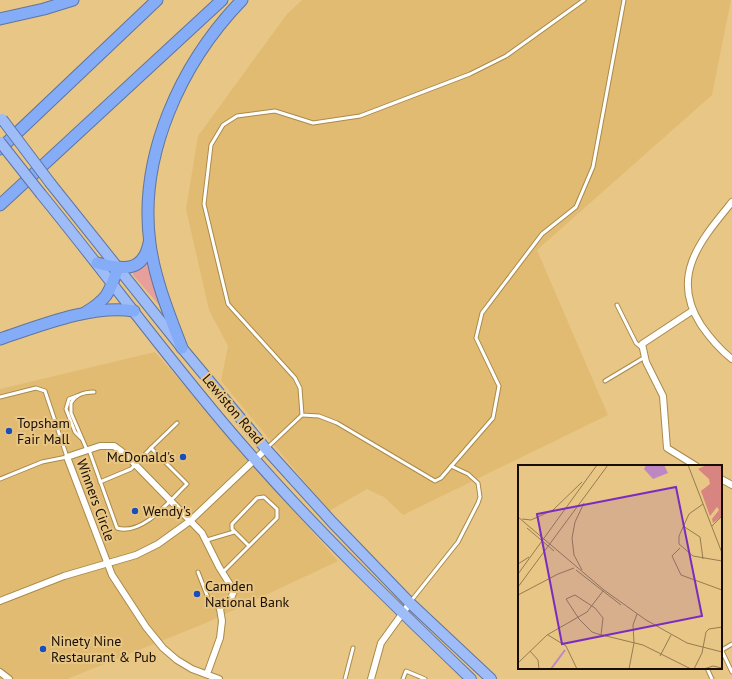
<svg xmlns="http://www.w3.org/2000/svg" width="732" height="679" viewBox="0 0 732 679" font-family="'PT Sans',sans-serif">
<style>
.built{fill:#e2bb73}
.green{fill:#e69f9b}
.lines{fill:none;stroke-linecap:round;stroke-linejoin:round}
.service-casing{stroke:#aa8a4a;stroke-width:5}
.minor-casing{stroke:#aa8a4a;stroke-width:8}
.trunk-casing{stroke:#5f74a0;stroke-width:12}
.motorway-casing{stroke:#5f74a0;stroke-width:13}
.service{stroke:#fff;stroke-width:3}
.minor{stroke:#fff;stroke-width:6}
.trunk{stroke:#9ebcf8;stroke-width:10}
.motorway{stroke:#85acf6;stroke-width:11}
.trunk-bridge-casing{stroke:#5f74a0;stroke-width:12;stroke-linecap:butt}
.trunk-bridge{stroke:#9ebcf8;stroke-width:10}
.poi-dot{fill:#1a4ebb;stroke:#e8c685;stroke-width:1.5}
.labels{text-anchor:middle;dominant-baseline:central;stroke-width:4;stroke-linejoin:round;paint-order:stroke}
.street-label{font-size:14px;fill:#190d00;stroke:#e8c685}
.poi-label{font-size:14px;fill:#190d00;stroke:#e8c685;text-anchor:start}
.inset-river{fill:none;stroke:#bc87c3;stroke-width:2}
.inset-road{fill:none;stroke:#957c50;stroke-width:1}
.view{fill:#7b2cbf;fill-opacity:0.15;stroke:#7b2cbf;stroke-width:2}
.inset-edge{fill:none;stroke:#190d00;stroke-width:2}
</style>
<rect width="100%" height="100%" fill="#e8c685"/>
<g class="built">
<path d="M302 0H731L712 95 537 250 608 415 403 515 384 497 367 489 329 511 221 381 228 346 209 310 186 209 198 136 287 14Z"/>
<path d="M155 352 338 561 206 623 67 679H0V389Z"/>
</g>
<path class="green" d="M148 259 159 305 133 275V273Z"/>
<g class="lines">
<g class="service-casing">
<g id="service">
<path d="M584 0 506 56 470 74 360 116 313 123 275 111 237 116 223 125 211 145 204 204 228 304 295 378 300 388 302 415 319 416 337 423 435 481 441 478 493 418 499 386 476 338 482 313 542 234 576 207 593 167 624 0"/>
<path d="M617 305 636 343 642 348"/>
<path d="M605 381 645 357"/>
<path d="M77 396 69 399 66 409 75 432 81 438"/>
<path d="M0 397 36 388 45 391 67 457 42 462 0 479"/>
<path d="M267 448 302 415"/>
<path d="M87 450 71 413V403C76 394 84 392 94 392"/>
<path d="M89 450 117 528C143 536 170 500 187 484L151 448 177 423"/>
<path d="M100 482 131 469 151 448"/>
<path d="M207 540 234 532"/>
<path d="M198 572 210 603 220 609"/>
<path d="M222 573 277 518V509L264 497 257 498 232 524V529L249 546"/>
<path d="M411 601 458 542 478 503 480 497 478 483 468 474 451 466"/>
<path d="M721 649 732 672"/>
<path d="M722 650 732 644"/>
<path d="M707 668 712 679"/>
<path d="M345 679 353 648"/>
<path d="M403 679 406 671 425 679"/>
</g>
</g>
<g class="minor-casing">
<g id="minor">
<path d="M732 202C701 240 669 276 701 325 710 338 719 349 732 359"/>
<path d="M692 311 642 344 646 362 663 396 667 448 696 466"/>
<path d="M721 479 732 485"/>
<path d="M0 601 64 576 136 555 158 544 190 521 266 449"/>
<path d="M0 672 9 679"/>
<path d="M207 674 220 638 222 621 220 609 224 603 231 598 234 591 219 567 202 533 125 454 114 446H100L67 457 112 575 146 627 163 648 177 660 192 669 219 679"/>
<path d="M371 679 381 643 410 603"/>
</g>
</g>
<g class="trunk-casing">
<g id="trunk">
<path d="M51 184 182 348 266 449 332 522 410 603 491 679"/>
<path d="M41 194C109 277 172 365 243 446 314 528 393 604 471 679"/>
</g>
</g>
<g class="motorway-casing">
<g id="motorway">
<path d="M0 19 44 9 73 0"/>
<path d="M0 149 157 0"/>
<path d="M0 205 222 0"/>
<path d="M97 263C121 269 143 274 149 243"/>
<path d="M86 312C109 298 109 292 118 268"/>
<path d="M0 339C39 326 93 304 134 311"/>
<path d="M182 348C169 314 155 280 150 244 138 156 181 63 242 0"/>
</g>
</g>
<use href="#service" class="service"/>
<use href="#minor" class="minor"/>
<use href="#trunk" class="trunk"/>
<use href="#motorway" class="motorway"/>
<g class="trunk-bridge-casing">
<g id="trunk-bridge">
<path d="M2 119 51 184"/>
<path d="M0 142 41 194"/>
</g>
</g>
<use href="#trunk-bridge" class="trunk-bridge"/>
</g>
<g class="poi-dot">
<circle cx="9" cy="431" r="4"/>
<circle cx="183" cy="457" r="4"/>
<circle cx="135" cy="511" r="4"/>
<circle cx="197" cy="594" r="4"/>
<circle cx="43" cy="649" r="4"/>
</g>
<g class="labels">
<g class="street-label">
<text transform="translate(233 409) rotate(50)">Lewiston Road</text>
<text transform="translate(96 500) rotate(70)">Winners Circle</text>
</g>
<g class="poi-label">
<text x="17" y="423">Topsham<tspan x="17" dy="16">Fair Mall</tspan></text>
<text x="175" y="457" text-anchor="end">McDonald's</text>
<text x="143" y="511">Wendy's</text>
<text x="205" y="586">Camden<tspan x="205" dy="16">National Bank</tspan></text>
<text x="51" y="641">Ninety Nine<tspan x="51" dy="16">Restaurant &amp; Pub</tspan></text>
</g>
</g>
<g transform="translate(518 465)">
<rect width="204" height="204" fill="#e8c685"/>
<path d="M189 0H204V51L195 58 194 54 201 45 199 42 192 51 183 26 192 19 191 14 180 4Z" fill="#d88480"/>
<path d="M128 0H146L150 8 135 14 126 4Z" fill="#bc87c3"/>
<path class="inset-river" d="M33 204 47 185"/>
<path class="inset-road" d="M170 0 204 88M185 39 171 49 161 71V79L175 91 204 96M0 52 86 125 128 155 169 178 204 187M4 54 13 55 35 45 64 17M165 61 182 72 185 94M194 61 204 51M9 63 36 86M162 83 154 91 163 110 204 125M0 99 11 92M58 105 103 140M64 105 56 90 54 73 57 57 66 38M0 109 79 0M0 122 90 0M0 130 40 109 56 103M30 170 48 181 59 204M83 170 85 153 77 143 57 130 48 134 61 154 74 167 80 169 125 180 173 204M12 186 20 195 21 204M142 191 153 170M0 198 29 170 69 147 85 126M111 204 116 178 115 160 119 149M176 204 184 188 188 167 191 164 204 162M186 204 195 201 204 203"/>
<path class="view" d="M158 22 184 151 44 179 19 49Z"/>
<rect width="204" height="204" class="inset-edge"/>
</g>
</svg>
